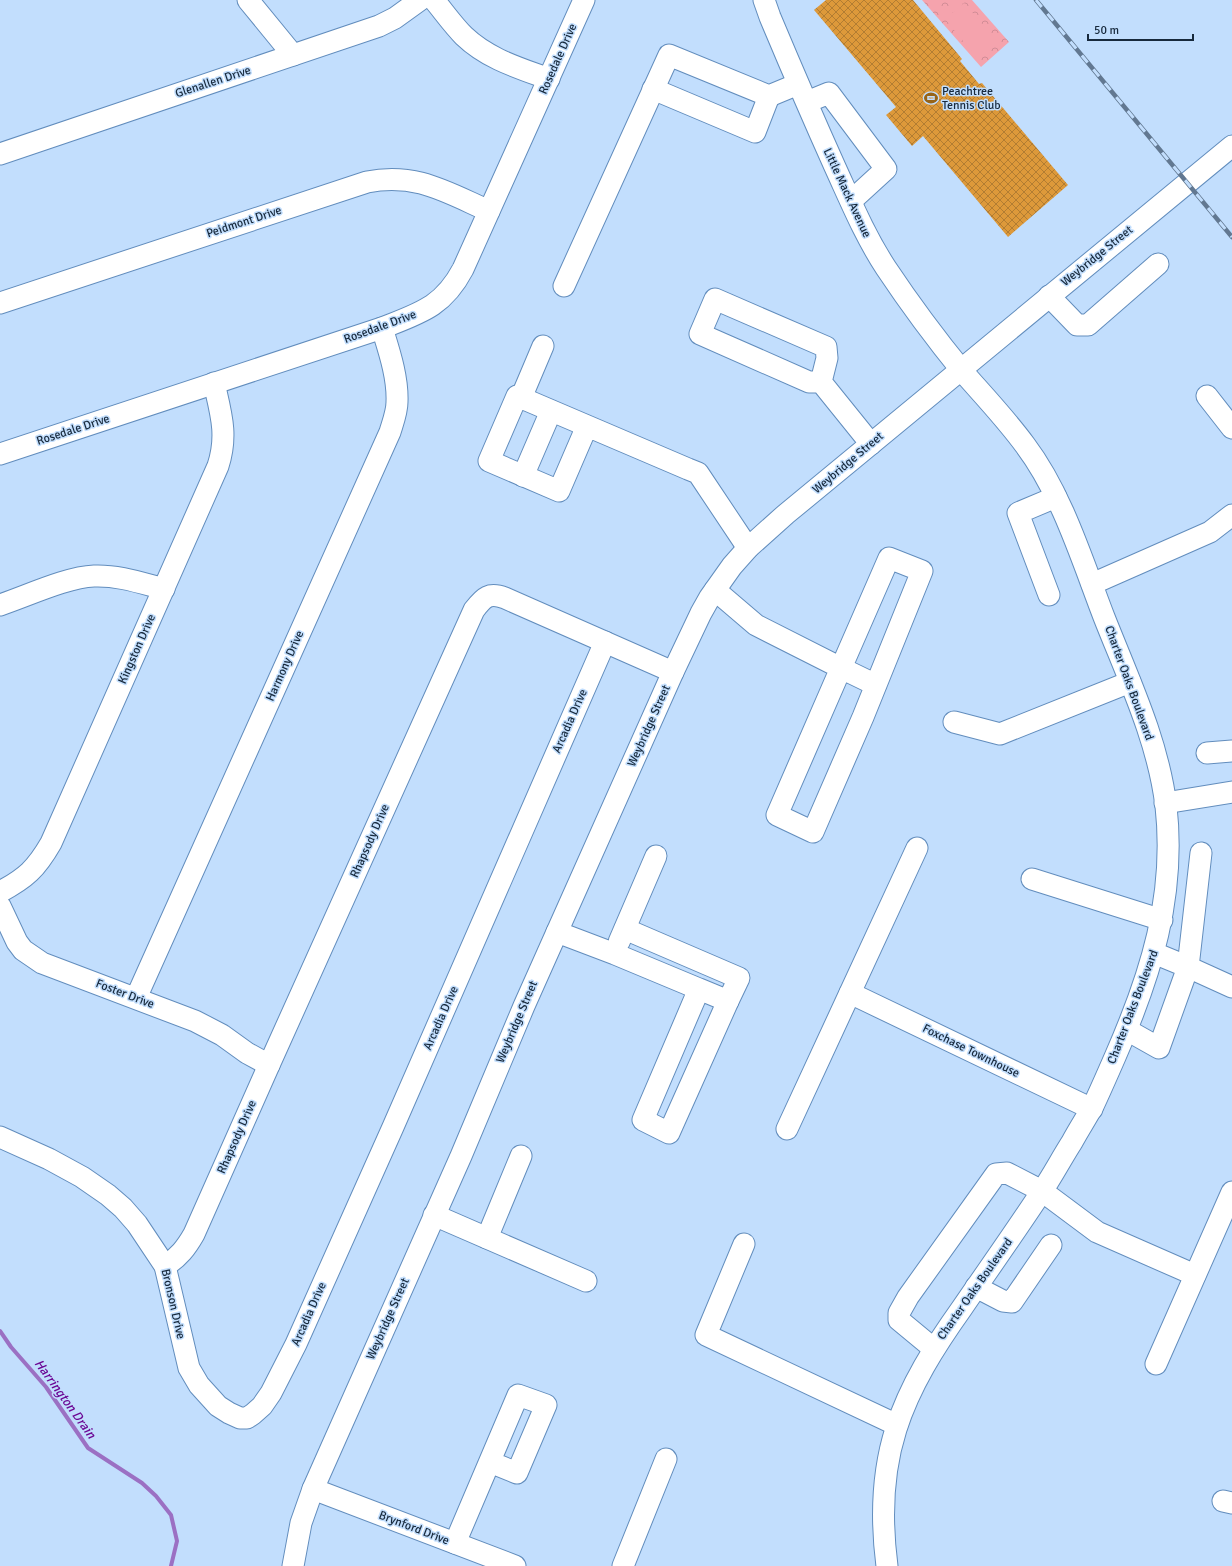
<svg xmlns="http://www.w3.org/2000/svg" width="1232" height="1566" viewBox="0 0 1232 1566" font-family="Signika,sans-serif">
<style>
.forest{fill:url(#forest-crowns)}
.garden{fill:#f5a3ad}
.lines{fill:none;stroke-linecap:round;stroke-linejoin:round}
.stream{stroke:#9b70c3;stroke-width:4}
.building{fill:url(#building-cross-hatch)}
.minor-casing{stroke:#628dbd;stroke-width:23}
.minor{stroke:#fff;stroke-width:21}
.rail-casing{stroke:#627891;stroke-width:4.5}
.rail{stroke:#c2defd;stroke-width:3;stroke-dasharray:9;stroke-linecap:butt}
.labels{text-anchor:middle;dominant-baseline:central;stroke-width:3;stroke-linejoin:round;paint-order:stroke}
.street-label{font-size:12px;fill:#17293c;stroke:#c2defd}
.poi-label{font-size:12px;fill:#17293c;stroke:#c2defd;text-anchor:start}
.water-label{font-size:13px;font-style:italic;fill:#6c0995;stroke:#c2defd}
</style>
<defs>
<pattern id="forest-crowns" width="20" height="18" patternUnits="userSpaceOnUse"><rect width="20" height="18" fill="#f5a3ad"/><path d="M2 6a3 3 0 1 1 6 0M12 15a3 3 0 1 1 6 0" fill="none" stroke="#d18c96"/></pattern>
<pattern id="building-cross-hatch" width="8" height="8" patternUnits="userSpaceOnUse"><rect width="8" height="8" fill="#dd993a"/><path d="M0 0l8 8M0 8l8-8" fill="none" stroke="#b27d32"/></pattern>
</defs>
<rect width="100%" height="100%" fill="#c2defd"/>
<path class="forest" d="M922 0H972L1009 42 981 67Z"/>
<path class="garden" d="M964 3 996 40 976 57 945 19Z"/>
<g class="lines">
<path class="stream" d="M0 1331 11 1347 46 1387 88 1448 142 1483 156 1496 171 1515 177 1541 171 1566"/>
</g>
<path class="building" d="M826 0H913L962 59 960 61 979 84 982 83 1068 185 1008 237 923 136 912 146 886 115 896 107 814 10Z"/>
<g class="lines">
<g class="minor-casing">
<g id="minor">
<path d="M248 0 293 55"/>
<path d="M434 0C444 12 453 25 464 36 488 59 519 68 549 79"/>
<path d="M764 0 770 17C791 67 813 118 835 167 851 202 865 236 886 268 910 304 936 339 963 372 984 396 1006 419 1025 445 1062 494 1082 560 1104 617 1128 678 1158 740 1166 806 1176 896 1151 975 1115 1057 1108 1073 1101 1089 1094 1104 1087 1117 1079 1129 1072 1142 1061 1159 1052 1177 1040 1194 1015 1232 988 1270 962 1308 935 1346 910 1385 896 1429 882 1473 881 1520 887 1566"/>
<path d="M653 89 755 132 769 96"/>
<path d="M807 102 829 93 886 169 851 201"/>
<path d="M0 154 379 26 395 18 420 0"/>
<path d="M564 286 669 55 769 96 798 84"/>
<path d="M1049 296 1077 325H1088L1158 264"/>
<path d="M0 303 367 182C415 172 446 192 489 211"/>
<path d="M821 382 827 358 826 347 715 299 700 334 809 382H821L871 444"/>
<path d="M1207 396 1232 428"/>
<path d="M521 398 543 346"/>
<path d="M587 426 559 491 489 461 517 396 688 469 698 473 748 548"/>
<path d="M0 454 382 328C420 313 443 307 463 269L584 0"/>
<path d="M523 476 551 411"/>
<path d="M1092 584 1210 532 1232 515"/>
<path d="M715 590 756 625 841 668 889 558 922 571 863 717 813 832 777 815 841 668 876 685"/>
<path d="M1049 595 1018 513 1056 497"/>
<path d="M0 605C27 596 67 577 94 576 118 575 141 583 164 589"/>
<path d="M954 722 1000 734 1130 682"/>
<path d="M1207 753 1232 751"/>
<path d="M1165 803 1232 792"/>
<path d="M1201 853 1188 967 1232 987"/>
<path d="M1032 879 1162 920"/>
<path d="M0 892C26 878 36 869 51 843L218 466C228 435 221 414 214 383"/>
<path d="M0 906 17 942 23 950 42 963 195 1021 222 1035 247 1053 269 1065"/>
<path d="M625 929 739 978 728 1001"/>
<path d="M557 932 615 954 699 989 643 1120 669 1133 728 1001 699 989"/>
<path d="M619 942 656 856"/>
<path d="M850 993 1092 1109"/>
<path d="M136 998 390 432C393 422 397 412 397 402 398 377 389 351 382 328"/>
<path d="M1127 1030 1159 1048 1188 967 1154 953"/>
<path d="M787 1129 917 848"/>
<path d="M0 1137 49 1159 82 1177 108 1195 123 1208 137 1224 165 1266 189 1368 199 1385 218 1406 229 1413 240 1418H247L253 1414 262 1406 271 1393 296 1344 393 1127 605 642"/>
<path d="M434 1215 586 1281"/>
<path d="M487 1238 521 1156"/>
<path d="M744 1244 706 1335 897 1425"/>
<path d="M165 1266C179 1257 186 1248 194 1234L269 1065 474 610C484 597 489 592 505 598L673 672"/>
<path d="M976 1287 1003 1301 1012 1302 1051 1245"/>
<path d="M934 1349 899 1320V1313L908 1297 996 1174 1007 1173 1042 1191 1097 1232 1195 1275"/>
<path d="M1156 1364 1232 1192"/>
<path d="M313 1489 515 1566"/>
<path d="M1223 1501 1232 1503"/>
<path d="M455 1543 518 1395 546 1405 517 1473 490 1462"/>
<path d="M293 1566 301 1523 313 1489 461 1156 524 1006 673 672 701 613 710 597 732 566 748 548 786 514 1232 146"/>
<path d="M623 1566 666 1459"/>
</g>
</g>
<use href="#minor" class="minor"/>
<g class="rail-casing">
<path id="rail" d="M1036 0 1232 237"/>
</g>
<use href="#rail" class="rail"/>
</g>
<defs>
<g id="stadium-bare" transform="scale(1.08)"><path d="M0-5a6.5 5 0 1 0 0 10a6.5 5 0 1 0 0-10ZM-3.5-1.8h7v3.6h-7Z" fill="#976418" stroke="#c2defd" stroke-width="2.5" paint-order="stroke"/></g>
</defs>
<g fill-rule="evenodd">
<use href="#stadium-bare" x="931" y="98"/>
</g>
<g class="labels">
<g class="street-label">
<text transform="translate(558 59) rotate(-66)">Rosedale Drive</text>
<text transform="translate(213 82) rotate(-18)">Glenallen Drive</text>
<text transform="translate(847 193) rotate(65)">Little Mack Avenue</text>
<text transform="translate(244 222) rotate(-18)">Peidmont Drive</text>
<text transform="translate(1097 256) rotate(-39)">Weybridge Street</text>
<text transform="translate(380 327) rotate(-20)">Rosedale Drive</text>
<text transform="translate(73 430) rotate(-18)">Rosedale Drive</text>
<text transform="translate(848 463) rotate(-40)">Weybridge Street</text>
<text transform="translate(137 649) rotate(-66)">Kingston Drive</text>
<text transform="translate(285 666) rotate(-66)">Harmony Drive</text>
<text transform="translate(1129 683) rotate(70)">Charter Oaks Boulevard</text>
<text transform="translate(570 721) rotate(-66)">Arcadia Drive</text>
<text transform="translate(649 726) rotate(-66)">Weybridge Street</text>
<text transform="translate(370 841) rotate(-66)">Rhapsody Drive</text>
<text transform="translate(125 994) rotate(21)">Foster Drive</text>
<text transform="translate(1133 1007) rotate(-69)">Charter Oaks Boulevard</text>
<text transform="translate(441 1018) rotate(-66)">Arcadia Drive</text>
<text transform="translate(517 1022) rotate(-67)">Weybridge Street</text>
<text transform="translate(971 1051) rotate(26)">Foxchase Townhouse</text>
<text transform="translate(237 1137) rotate(-66)">Rhapsody Drive</text>
<text transform="translate(975 1289) rotate(-55)">Charter Oaks Boulevard</text>
<text transform="translate(173 1304) rotate(77)">Bronson Drive</text>
<text transform="translate(309 1314) rotate(-66)">Arcadia Drive</text>
<text transform="translate(388 1319) rotate(-66)">Weybridge Street</text>
<text transform="translate(414 1528) rotate(21)">Brynford Drive</text>
</g>
<g class="poi-label">
<text x="942" y="91">Peachtree<tspan x="942" dy="14">Tennis Club</tspan></text>
</g>
<g class="water-label">
<text transform="translate(65 1399) rotate(54)">Harrington Drain</text>
</g>
</g>
<path d="M1088 34v6h105v-6" fill="none" stroke="#17293c" stroke-width="2"/>
<text x="1094" y="34" font-size="12" fill="#17293c" stroke="#c2defd" stroke-width="3" paint-order="stroke">50 m</text>
</svg>
